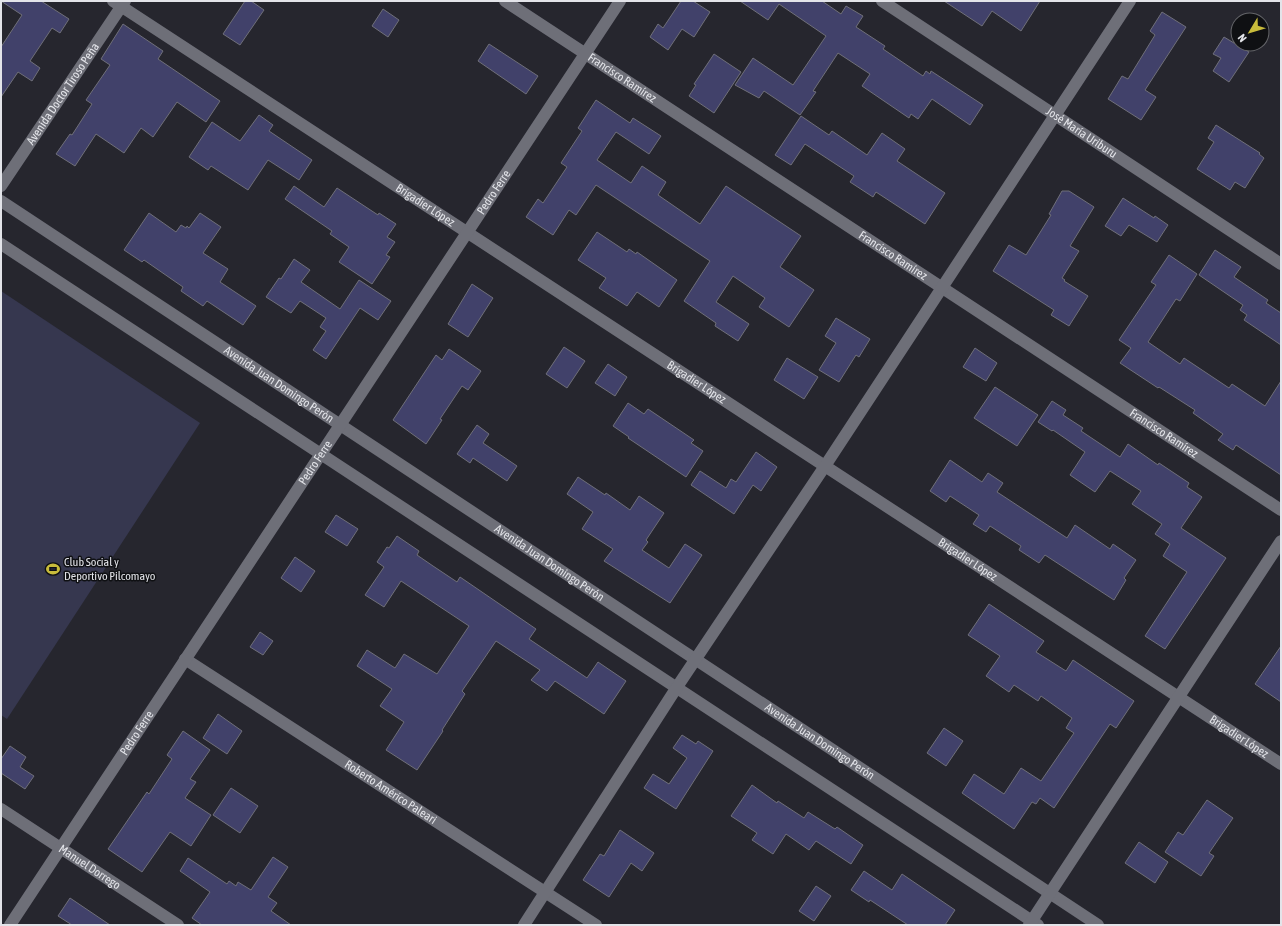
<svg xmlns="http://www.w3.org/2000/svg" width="1282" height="926" viewBox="0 0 1282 926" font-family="'Asap Condensed',sans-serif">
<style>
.green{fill:#36374f}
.building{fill:#41416a;stroke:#6f6f79}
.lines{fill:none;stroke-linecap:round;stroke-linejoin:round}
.minor{stroke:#6e6f78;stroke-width:12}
.labels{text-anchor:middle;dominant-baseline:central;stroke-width:3;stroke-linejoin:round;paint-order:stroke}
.street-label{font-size:12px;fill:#e3e4e9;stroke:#0f1013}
.poi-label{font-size:12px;fill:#e3e4e9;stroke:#0f1013;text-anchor:start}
</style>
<rect width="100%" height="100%" fill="#26262e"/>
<path class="green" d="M1 291 200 423 7 719 1 715Z"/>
<g class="building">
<path d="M1 1H41L69 19 60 33 52 28 30 61 40 68 32 81 18 72 1 97V47L22 15Z"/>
<path d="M245 1H251L264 10 240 45 223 34Z"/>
<path d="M681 1H693L710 12 694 37 682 29 668 50 650 37 658 24 663 28Z"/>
<path d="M740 1H822L841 14 846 6 863 16 856 27 885 46 883 49 923 76 926 71 930 74 931 71 983 105 970 125 932 99 918 119 911 114 909 118 862 86 870 74 838 53 813 91 816 92 800 115 764 91 759 98 735 85 753 58 793 85 826 36 779 4 768 20Z"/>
<path d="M944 1H1040L1021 31 992 11 982 26Z"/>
<path d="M383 9 399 20 388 37 372 26Z"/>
<path d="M1162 12 1186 27 1145 90 1156 97 1141 120 1108 99 1122 76 1128 79 1155 35 1150 31Z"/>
<path d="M123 24 163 51 158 59 220 101 206 122 177 102 153 137 141 128 124 153 96 134 75 166 56 154 70 134 72 135 92 104 86 100 110 65 101 59Z"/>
<path d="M1224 37 1249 52 1229 82 1213 71 1221 58 1213 54Z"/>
<path d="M489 44 538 76 526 94 478 61Z"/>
<path d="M714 54 741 72 714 113 689 96 696 85 694 84Z"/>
<path d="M596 100 630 123 633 118 661 136 649 154 616 132 597 160 631 183 642 166 666 182 658 195 700 224 726 186 801 236 780 267 814 290 789 327 759 307 765 298 733 276 716 302 749 324 738 341 715 326 716 323 684 301 710 261 596 185 576 215 569 210 553 235 526 217 538 199 543 203 567 167 561 163 582 131 578 128Z"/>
<path d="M259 115 273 125 269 131 312 160 299 180 268 160 248 190 211 166 208 170 189 157 212 122 240 141Z"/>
<path d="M801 116 829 135 832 131 867 155 882 133 905 149 897 161 945 193 925 224 876 192 873 197 850 182 854 176 805 144 791 165 775 155Z"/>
<path d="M1216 125 1260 153 1259 154 1264 158 1245 188 1235 182 1230 190 1197 169 1214 142 1208 138Z"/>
<path d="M294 186 324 207 337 188 378 215 379 213 396 224 387 237 395 242 386 255 390 257 372 284 339 262 349 247 330 234 332 231 285 199Z"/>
<path d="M1062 191H1069L1094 207 1070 246 1079 251 1062 278 1065 280 1064 281 1088 296 1069 326 1051 315 1054 310 993 271 1009 245 1026 255 1051 215 1049 214Z"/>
<path d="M1123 198 1154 218 1155 216 1168 225 1157 242 1129 225 1121 236 1105 226Z"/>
<path d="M149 213 176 232 181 225 186 228 187 226 189 228 200 213 221 227 203 253 228 269 220 282 256 306 243 325 207 301 203 306 181 291 183 287 144 260 142 262 124 250Z"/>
<path d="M597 232 627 252 629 249 636 254 637 252 677 280 659 307 637 292 627 306 599 288 606 278 578 260Z"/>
<path d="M1215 250 1241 267 1234 277 1268 300 1266 303 1281 313V345L1244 320 1247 315 1240 310 1243 305 1199 275Z"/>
<path d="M1169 255 1197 274 1180 301 1176 299 1148 342 1180 364 1184 358 1229 388 1232 384 1265 406 1281 381V475L1236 445 1233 450 1218 440 1223 434 1193 413 1195 410 1159 387 1158 388 1120 363 1131 348 1119 340 1156 285 1151 282Z"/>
<path d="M294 259 310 270 301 282 340 309 359 280 391 301 378 320 360 308 326 359 313 350 326 331 320 327 326 318 300 301 291 313 266 297 279 278 281 279Z"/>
<path d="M472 284 493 298 468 337 448 324Z"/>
<path d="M836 318 870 339 859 357 856 355 839 382 819 370 836 343 825 336Z"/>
<path d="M564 347 585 361 567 388 546 374Z"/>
<path d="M975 348 997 363 986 381 963 367Z"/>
<path d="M449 349 481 371 468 390 462 386 440 419 442 420 426 444 393 420 436 355 442 360Z"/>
<path d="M787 358 818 377 804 399 774 380Z"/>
<path d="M608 364 627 377 615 396 595 383Z"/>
<path d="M995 387 1038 415 1017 446 974 418Z"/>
<path d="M1052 401 1066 410 1063 415 1083 428 1081 431 1120 457 1128 444 1158 465 1159 463 1189 483 1187 487 1202 497 1181 528 1226 558 1165 649 1145 636 1187 572 1163 556 1170 544 1155 534 1162 524 1132 504 1141 491 1110 471 1095 492 1070 475 1085 452 1053 430 1052 431 1038 422Z"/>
<path d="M628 403 644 414 648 409 694 440 691 443 703 451 686 477 628 438 629 437 613 426Z"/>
<path d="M477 425 489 434 483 443 517 466 507 481 473 458 470 463 457 454Z"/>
<path d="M756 452 777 467 761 491 753 485 734 514 691 485 700 471 726 488 731 479 736 482Z"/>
<path d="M950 460 982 482 988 473 1003 483 997 492 1067 538 1075 525 1110 549 1113 544 1136 560 1124 578 1126 580 1114 600 1045 555 1039 563 1019 550 1021 546 990 526 986 532 973 524 979 515 950 496 946 502 930 491Z"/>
<path d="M578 477 605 495 606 493 630 510 639 496 664 513 646 540 648 542 642 550 669 568 685 544 702 555 670 603 604 561 613 549 582 529 593 512 567 494Z"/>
<path d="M336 515 358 529 347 546 325 532Z"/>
<path d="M397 536 419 551 417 555 433 566 457 582 460 577 536 629 529 639 587 678 598 662 626 681 604 714 555 681 547 691 531 680 540 670 496 641 462 691 465 694 442 730 443 731 417 770 386 750 404 722 380 706 392 689 357 666 367 650 395 668 404 654 437 674 469 626 401 581 384 607 365 595 384 567 377 562 387 547 389 548Z"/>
<path d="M295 557 315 571 301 592 281 578Z"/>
<path d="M989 604 1044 641 1036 652 1066 671 1073 660 1134 701 1116 728 1110 724 1054 808 1040 798 1036 804 1032 802 1014 829 962 793 974 774 1004 794 1021 768 1041 781 1074 733 1066 728 1072 718 1041 696 1038 701 1014 685 1009 692 986 676 1000 656 968 635Z"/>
<path d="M260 632 273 641 263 655 250 647Z"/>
<path d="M1281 646V702L1255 684Z"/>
<path d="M218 714 242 731 227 754 203 738Z"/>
<path d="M944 728 963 741 946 766 927 753Z"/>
<path d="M183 731 210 750 190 779 196 782 185 798 211 815 191 846 170 832 142 872 108 849 147 792 149 794 172 759 167 755Z"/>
<path d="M682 735 696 744 698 741 713 751 676 809 644 788 653 774 669 784 687 758 673 748Z"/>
<path d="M10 746 26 757 20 767 34 776 25 789 1 773V759Z"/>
<path d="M752 785 777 803 778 801 804 818 808 812 835 829 837 827 863 845 851 864 816 841 809 850 786 834 773 854 752 840 757 833 731 816Z"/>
<path d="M231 788 258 806 240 833 213 815Z"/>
<path d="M1207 800 1233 818 1209 853 1214 856 1201 876 1165 852 1178 832 1183 835Z"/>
<path d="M620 830 654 853 642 871 631 863 609 897 583 880 600 854 604 856Z"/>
<path d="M1139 842 1168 862 1155 883 1125 863Z"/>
<path d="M273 857 288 867 268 897 277 903 271 911 291 925H202L192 918 210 892 180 871 188 858 227 884 229 881 236 886 238 882 251 890Z"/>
<path d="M864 871 892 890 902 874 955 910 945 925H908L870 900 869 902 851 890Z"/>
<path d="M816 886 831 896 814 921 799 911Z"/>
<path d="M70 898 110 925H72L58 916Z"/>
</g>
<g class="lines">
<g class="minor">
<path id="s1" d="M113 1 1281 764"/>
<path id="s2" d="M505 1 1281 510"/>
<path id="s3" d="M882 1 1281 264"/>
<path id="s4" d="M1 186 125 1"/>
<path id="s5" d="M1 201 1098 925"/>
<path d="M1 244 1038 925"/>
<path id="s6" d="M185 659 596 925"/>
<path id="s7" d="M1 809 178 925"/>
<path id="s8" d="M10 925 620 1"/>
<path d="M524 925 677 687 825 466 1130 1"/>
<path d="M1029 925 1281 541"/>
</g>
</g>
<defs>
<g id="stadium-bare" transform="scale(1.08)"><path d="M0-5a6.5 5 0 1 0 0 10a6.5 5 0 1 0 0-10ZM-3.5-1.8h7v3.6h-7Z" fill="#c8bb3b" stroke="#0f1013" stroke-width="2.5" paint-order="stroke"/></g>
</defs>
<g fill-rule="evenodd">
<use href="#stadium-bare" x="53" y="569"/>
</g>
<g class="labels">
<g class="street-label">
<text stroke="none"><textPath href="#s2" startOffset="140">Francisco Ramírez</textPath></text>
<text stroke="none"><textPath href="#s4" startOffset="111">Avenida Doctor Tiroso Peña</textPath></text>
<text stroke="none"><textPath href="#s3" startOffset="239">José María Uriburu</textPath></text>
<text stroke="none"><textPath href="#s8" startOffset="878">Pedro Ferre</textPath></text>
<text stroke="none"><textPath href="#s1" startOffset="373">Brigadier López</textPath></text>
<text stroke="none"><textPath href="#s2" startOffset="464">Francisco Ramírez</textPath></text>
<text stroke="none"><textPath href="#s1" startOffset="697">Brigadier López</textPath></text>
<text stroke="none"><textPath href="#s5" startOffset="333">Avenida Juan Domingo Perón</textPath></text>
<text stroke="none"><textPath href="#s2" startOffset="788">Francisco Ramírez</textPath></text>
<text stroke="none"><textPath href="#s8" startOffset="554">Pedro Ferre</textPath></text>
<text stroke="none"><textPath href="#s1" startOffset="1021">Brigadier López</textPath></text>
<text stroke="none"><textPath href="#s5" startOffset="657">Avenida Juan Domingo Perón</textPath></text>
<text stroke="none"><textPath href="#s8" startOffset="230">Pedro Ferre</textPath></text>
<text stroke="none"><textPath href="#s1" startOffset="1345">Brigadier López</textPath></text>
<text stroke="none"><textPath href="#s5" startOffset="981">Avenida Juan Domingo Perón</textPath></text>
<text stroke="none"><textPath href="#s6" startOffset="245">Roberto Américo Paleari</textPath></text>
<text stroke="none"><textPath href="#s7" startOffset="106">Manuel Dorrego</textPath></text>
</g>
<g class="poi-label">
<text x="64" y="562">Club Social y<tspan x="64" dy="14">Deportivo Pilcomayo</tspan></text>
</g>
</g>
<rect width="1282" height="926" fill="none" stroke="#e3e4e9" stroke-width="4"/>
<g transform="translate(1250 32) rotate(232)"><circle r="19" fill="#0f1013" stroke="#646569"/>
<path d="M0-3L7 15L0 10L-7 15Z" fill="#c8bb3b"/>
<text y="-6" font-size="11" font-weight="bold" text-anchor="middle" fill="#e3e4e9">N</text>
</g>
</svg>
